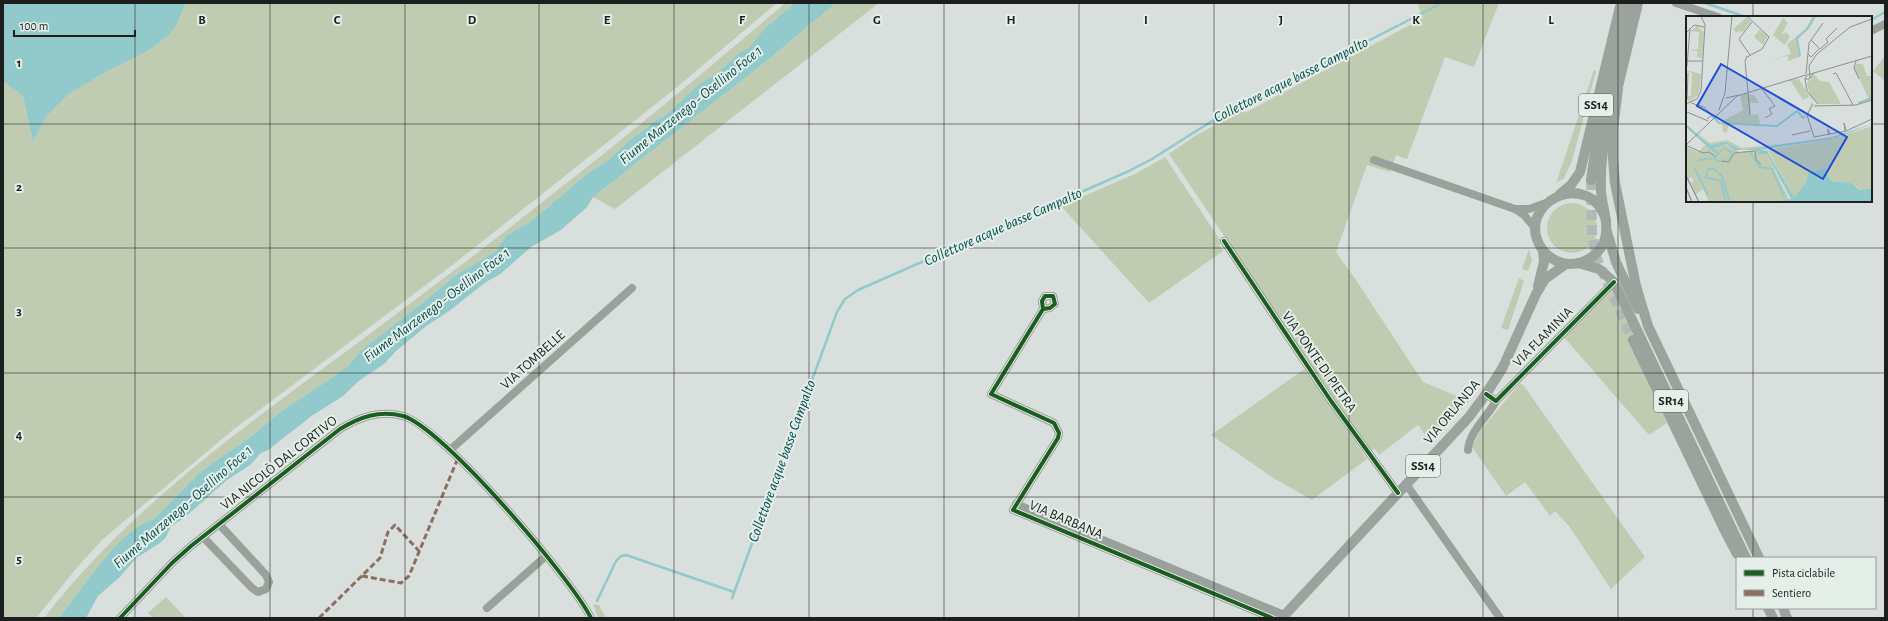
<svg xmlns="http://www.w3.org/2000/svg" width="1888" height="621" viewBox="0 0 1888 621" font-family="'Alegreya Sans',sans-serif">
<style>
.green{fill:#c0ccb2}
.water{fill:#92c9ca}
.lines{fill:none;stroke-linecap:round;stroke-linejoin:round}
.stream{stroke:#92c9ca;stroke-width:2.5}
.major-tunnel{stroke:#b3b9b6;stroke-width:10;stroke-dasharray:10 5;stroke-linecap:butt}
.minor{stroke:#9aa09a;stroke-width:8}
.major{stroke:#9ba39c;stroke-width:10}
.quiet{stroke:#8d6e63;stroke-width:3;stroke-dasharray:6 3;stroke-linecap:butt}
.cycleway-casing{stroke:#e5efe9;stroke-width:6}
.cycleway{stroke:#1b5e20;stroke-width:4}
.grid{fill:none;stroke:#1c1f1d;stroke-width:1;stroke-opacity:0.55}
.labels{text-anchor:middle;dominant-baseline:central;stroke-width:4;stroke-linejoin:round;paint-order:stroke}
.shield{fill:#e5efe9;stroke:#585d5a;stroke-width:1}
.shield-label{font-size:13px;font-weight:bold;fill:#1c1f1d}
.street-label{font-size:14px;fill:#1c1f1d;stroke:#e5efe9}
.water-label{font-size:15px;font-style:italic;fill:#034c4f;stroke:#e5efe9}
.inset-river{fill:none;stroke:#92c9ca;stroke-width:2}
.inset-road{fill:none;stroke:#8d9290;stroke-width:1}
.view{fill:#1d4ed8;fill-opacity:0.15;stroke:#1d4ed8;stroke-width:2}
.inset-edge{fill:none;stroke:#1c1f1d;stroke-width:2}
.grid-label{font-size:13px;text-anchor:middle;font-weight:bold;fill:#1c1f1d;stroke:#e5efe9;stroke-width:4;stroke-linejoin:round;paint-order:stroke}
</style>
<rect width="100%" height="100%" fill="#d9dfdc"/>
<g class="green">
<path d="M186 3H777L671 92 455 263 234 429 103 539 80 564 36 618H3V81L23 96 33 142 46 117 69 94 104 73 148 51 168 36 176 26Z"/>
<path d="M785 3H795L765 28 755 43 750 47 739 53 717 73 699 84 666 115 653 122 647 128 630 140 607 161 588 173 533 220 507 235 495 252 456 275 416 308 363 350 347 367 333 377 283 410 249 438 200 472 154 519C122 527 81 592 59 618H44C138 496 269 410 391 318 526 217 658 113 785 3Z"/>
<path d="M836 3H879L615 209 593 197 764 63Z"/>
<path d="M1417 3H1499L1474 67 1445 57 1407 159 1396 155 1390 172 1367 165 1336 252 1358 283 1423 382 1469 401 1431 443 1418 425 1379 455 1375 449 1371 451 1346 417 1169 154 1195 136 1243 110 1245 113 1423 18Z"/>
<path d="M1885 56V81L1873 71Z"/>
<path d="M1594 70 1596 71 1572 161 1564 178 1556 183Z"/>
<path d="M1165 157 1222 243 1219 245 1223 251 1149 303 1061 206 1137 173Z"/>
<circle cx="1572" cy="228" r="25"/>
<path d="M1529 249 1532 261 1528 271 1522 269Z"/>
<path d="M1519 278 1524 281 1508 330 1501 328Z"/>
<path d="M1612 290 1637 338 1629 342 1667 423 1649 435 1563 336 1606 293Z"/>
<path d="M1303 370H1305L1367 459 1312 500 1275 479 1211 435Z"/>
<path d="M1520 383 1524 386 1645 557 1611 589 1569 526 1555 511 1550 516 1525 482 1506 496 1472 447 1480 431Z"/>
<path d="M166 597 186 618H153L148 613Z"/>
<path d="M593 604 599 605 606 618H598Z"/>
</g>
<g class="water">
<path d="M3 3H186L176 26 168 36 148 51 104 73 69 94 46 117 33 142 23 96 3 81Z"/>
<path d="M795 3H836L764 63 593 197 587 207 561 230 531 247 499 275 486 282 449 311 425 327 396 351 384 364 360 380 343 396 313 415 268 450 261 453 250 465 227 480 184 518 171 526 166 537 160 543 136 558 120 577 98 596 86 618H59C81 591 120 528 154 519L200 472 249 438 283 410 333 377 347 367 362 350 416 308 456 275 495 252 507 235 533 220 588 173 607 161 630 140 647 128 653 122 666 115 699 84 717 73 739 53 750 47 765 28Z"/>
</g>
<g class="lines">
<g class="stream">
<path d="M1705 3 1746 17"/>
<path d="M1871 20 1885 12"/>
<path d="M732 598 837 312 845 299 858 290 1129 171 1152 159 1212 121 1442 3"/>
<path d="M597 601 616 561 621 556 626 555 734 592"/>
</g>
<path class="major-tunnel" d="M1591 180 1592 235 1597 259 1633 340"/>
<g class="minor">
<path d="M1676 3 1718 17"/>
<path d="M1871 31 1885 24"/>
<path d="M1374 160 1515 209"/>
<path d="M1536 229 1524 215 1515 209H1529L1546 203"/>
<path d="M1224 241 1331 401 1398 493"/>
<path d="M1043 309 1042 301 1045 296H1053L1055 304 1050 308 1043 309 991 394 1054 423 1059 433 1058 438 1013 510 1272 618"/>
<path d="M1486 394 1496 401 1614 282"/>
<path d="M450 450 632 288"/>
<path d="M1468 450C1469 432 1488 416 1496 401"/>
<path d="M1406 484 1500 618"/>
<path d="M1016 504 1284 615"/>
<path d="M203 537 252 588 258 592 266 589 269 582 266 575 219 524"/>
<path d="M487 608 546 556"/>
<path d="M120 618 172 563 191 546 340 429C360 417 379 410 403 416 442 427 571 578 591 618"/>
</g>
<g class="major">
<path d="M1618 89 1613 129V159L1615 183 1636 286 1648 326 1759 558"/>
<path d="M1616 95 1638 3"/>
<path d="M1591 180 1598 131 1629 3"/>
<path d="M1560 194 1571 185 1580 172 1621 3"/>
<path d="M1606 220C1588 165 1512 205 1542 249 1549 258 1559 264 1571 264 1584 264 1597 256 1603 244 1611 227 1602 208 1601 191 1600 166 1603 142 1610 118"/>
<path d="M1607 232 1616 262 1638 309"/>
<path d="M1578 263 1599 269 1614 282 1746 558"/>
<path d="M1538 286 1544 262 1543 250"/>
<path d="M1633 340 1726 533 1737 554"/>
<path d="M1768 608 1773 618"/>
<path d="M1783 608 1787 618"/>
<path d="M1282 618 1469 417 1486 394 1503 367 1536 294 1545 279 1566 264"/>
</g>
<g class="quiet">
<path d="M362 576 401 583 409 576 458 458"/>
<path d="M319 618 380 558 388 532 395 525 419 551"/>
</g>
<g class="cycleway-casing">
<g id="cycleway">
<path d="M1224 241 1331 401 1398 493"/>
<path d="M1043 309 1042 301 1045 296H1053L1055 304 1050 308 1043 309 991 394 1054 423 1059 433 1058 438 1013 510 1272 618"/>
<path d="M1486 394 1496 401 1614 282"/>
<path d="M120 618 172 563 191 546 340 429C360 417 379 410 403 416 442 427 571 578 591 618"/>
</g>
</g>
<use href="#cycleway" class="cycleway"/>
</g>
<path class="grid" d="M135 3V618M270 3V618M405 3V618M539 3V618M674 3V618M809 3V618M944 3V618M1079 3V618M1214 3V618M1349 3V618M1483 3V618M1618 3V618M1753 3V17M3 124H1687M1871 124H1885M1753 201V558M3 248H1885M3 373H1885M3 497H1885M1753 608V618"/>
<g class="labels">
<g class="shield">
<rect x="1579" y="94" width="34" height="22" rx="3"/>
<rect x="1654" y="390" width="34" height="22" rx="3"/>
<rect x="1406" y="455" width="34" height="22" rx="3"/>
</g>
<g class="shield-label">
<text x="1596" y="105">SS14</text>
<text x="1671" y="401">SR14</text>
<text x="1423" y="466">SS14</text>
</g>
<g class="street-label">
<text transform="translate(1543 337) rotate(-45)">VIA FLAMINIA</text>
<text transform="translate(533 360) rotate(-42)">VIA TOMBELLE</text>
<text transform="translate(1319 362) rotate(55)">VIA PONTE DI PIETRA</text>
<text transform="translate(1452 412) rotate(-50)">VIA ORLANDA</text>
<text transform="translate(279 463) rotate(-38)">VIA NICOLÒ DAL CORTIVO</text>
<text transform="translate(1066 520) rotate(23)">VIA BARBANA</text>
</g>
<g class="water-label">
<text transform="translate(1291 80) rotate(-27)">Collettore acque basse Campalto</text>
<text transform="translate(691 105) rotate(-39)">Fiume Marzenego - Osellino Foce 1</text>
<text transform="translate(1003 227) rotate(-24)">Collettore acque basse Campalto</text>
<text transform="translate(437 305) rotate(-37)">Fiume Marzenego - Osellino Foce 1</text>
<text transform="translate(782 461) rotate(-70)">Collettore acque basse Campalto</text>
<text transform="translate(183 507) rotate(-41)">Fiume Marzenego - Osellino Foce 1</text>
</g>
</g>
<g transform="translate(1686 16)">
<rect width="186" height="186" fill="#d9dfdc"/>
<path d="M127 0H129L126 8 112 23 114 41 102 45V40L85 44 105 38 101 28 119 14ZM61 1 65 6 57 16 53 15 50 17 47 13ZM97 2 102 7 95 19 100 16 104 20 99 29 87 19ZM11 10 18 16 16 44 15 42 11 41V45V35L3 34 12 33 13 16 4 15ZM73 14 82 19 77 29 68 21ZM170 48H177L181 60H186V84L173 88 183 83 168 52ZM0 54 15 58 13 78 3 86 1 80H5L6 57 1 56 0 60ZM128 58 134 65 143 66 155 88H132L124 80 121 67ZM113 63 127 87 120 99 126 86 123 81 117 84 104 64ZM58 78 68 79 70 82 73 87H64L65 99 72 98 74 108 43 107 41 116H37L36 105 57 94 54 79ZM186 110V172L175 174 165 167 146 165 140 157V152L122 157 119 168 108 181 82 135H74L150 122ZM12 117 24 127 41 124 56 132 105 127 56 134 40 126 24 129ZM38 128 54 136 71 134 73 138H81L104 186H20L22 183 17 173 10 178 5 167 8 165 5 161 3 163 0 157V130L12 136 19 129 26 131Z" fill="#c0ccb2"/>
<path d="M0 108 24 129 40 126 56 134 146 121 186 108 150 122 74 134 81 135 108 181 119 168 122 157 140 152V157L146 165 165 167 174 174 186 172V186H96L98 181 99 184 105 183 81 138H73L70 134H50L46 136 43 145 36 144 0 111ZM40 128 49 134 46 135 38 131 32 137 27 132ZM38 132 44 137 42 144 34 143 32 139Z" fill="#92c9ca" fill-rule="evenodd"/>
<path class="inset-river" d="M114 40 111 22 122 12 129 0M172 87 186 82M111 95 117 102 120 100M26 100 33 107 91 110 111 95M64 136 74 151 86 153 98 181M12 144 28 142 34 146M8 151 22 179M40 186 35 165 20 161 22 153H28L36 160 44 186"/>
<path class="inset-road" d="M0 17 8 9 18 11M125 24 134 33 142 26 140 23 151 12M122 38 125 41 134 32M64 39 53 23 66 6M61 40 59 45 62 76M61 41 76 33 83 21 61 0M2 45H16M170 45 168 52 173 63M1 50 4 12M128 57 123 63H119L121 59 186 40M120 58 123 27 137 7M147 58 150 57 167 89M124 62 123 50 130 39 164 11 186 3M119 63 121 75 132 88M76 73 89 90 83 93 86 98 79 102M62 77 64 99M40 82 53 79M1 84 2 57M5 87 18 91 26 99 21 103M0 88 11 83 15 75 19 9 15 0M127 88 121 99 128 121 160 115 186 103M128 90 170 89 186 84M33 94 39 77 46 0M1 96 22 105M159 115 158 107 160 114M106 119 124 115M142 119V113L144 119M0 129 17 137 23 136 30 141M0 129 51 80 120 59M35 145 43 146 48 137 69 135 70 143 75 149M0 159 13 186M0 160 13 186M0 171 6 186M0 172 6 186"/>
<path class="view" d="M35 48 161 121 137 163 11 90Z"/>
<rect width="186" height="186" class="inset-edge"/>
</g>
<g class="grid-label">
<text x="202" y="24">B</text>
<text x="337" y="24">C</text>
<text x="472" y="24">D</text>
<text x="607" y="24">E</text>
<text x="742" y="24">F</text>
<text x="877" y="24">G</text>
<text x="1011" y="24">H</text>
<text x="1146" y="24">I</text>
<text x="1281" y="24">J</text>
<text x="1416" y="24">K</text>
<text x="1551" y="24">L</text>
<text x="19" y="67">1</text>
<text x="19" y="191">2</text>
<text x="19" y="315">3</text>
<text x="19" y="439">4</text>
<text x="19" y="563">5</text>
</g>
<rect width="1888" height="621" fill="none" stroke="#1c1f1d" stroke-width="8"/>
<rect x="1736" y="557" width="140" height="52" fill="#e5efe9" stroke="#959c97"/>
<rect x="1744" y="570" width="20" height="6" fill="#1b5e20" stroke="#959c97"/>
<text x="1772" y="577" font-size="12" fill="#1c1f1d">Pista ciclabile</text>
<rect x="1744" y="590" width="20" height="6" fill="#8d6e63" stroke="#959c97"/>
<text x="1772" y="597" font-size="12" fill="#1c1f1d">Sentiero</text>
<path d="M14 30v6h121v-6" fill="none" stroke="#1c1f1d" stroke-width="2"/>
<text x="20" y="30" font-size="12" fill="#1c1f1d" stroke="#e5efe9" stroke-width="3" paint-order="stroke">100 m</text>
</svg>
